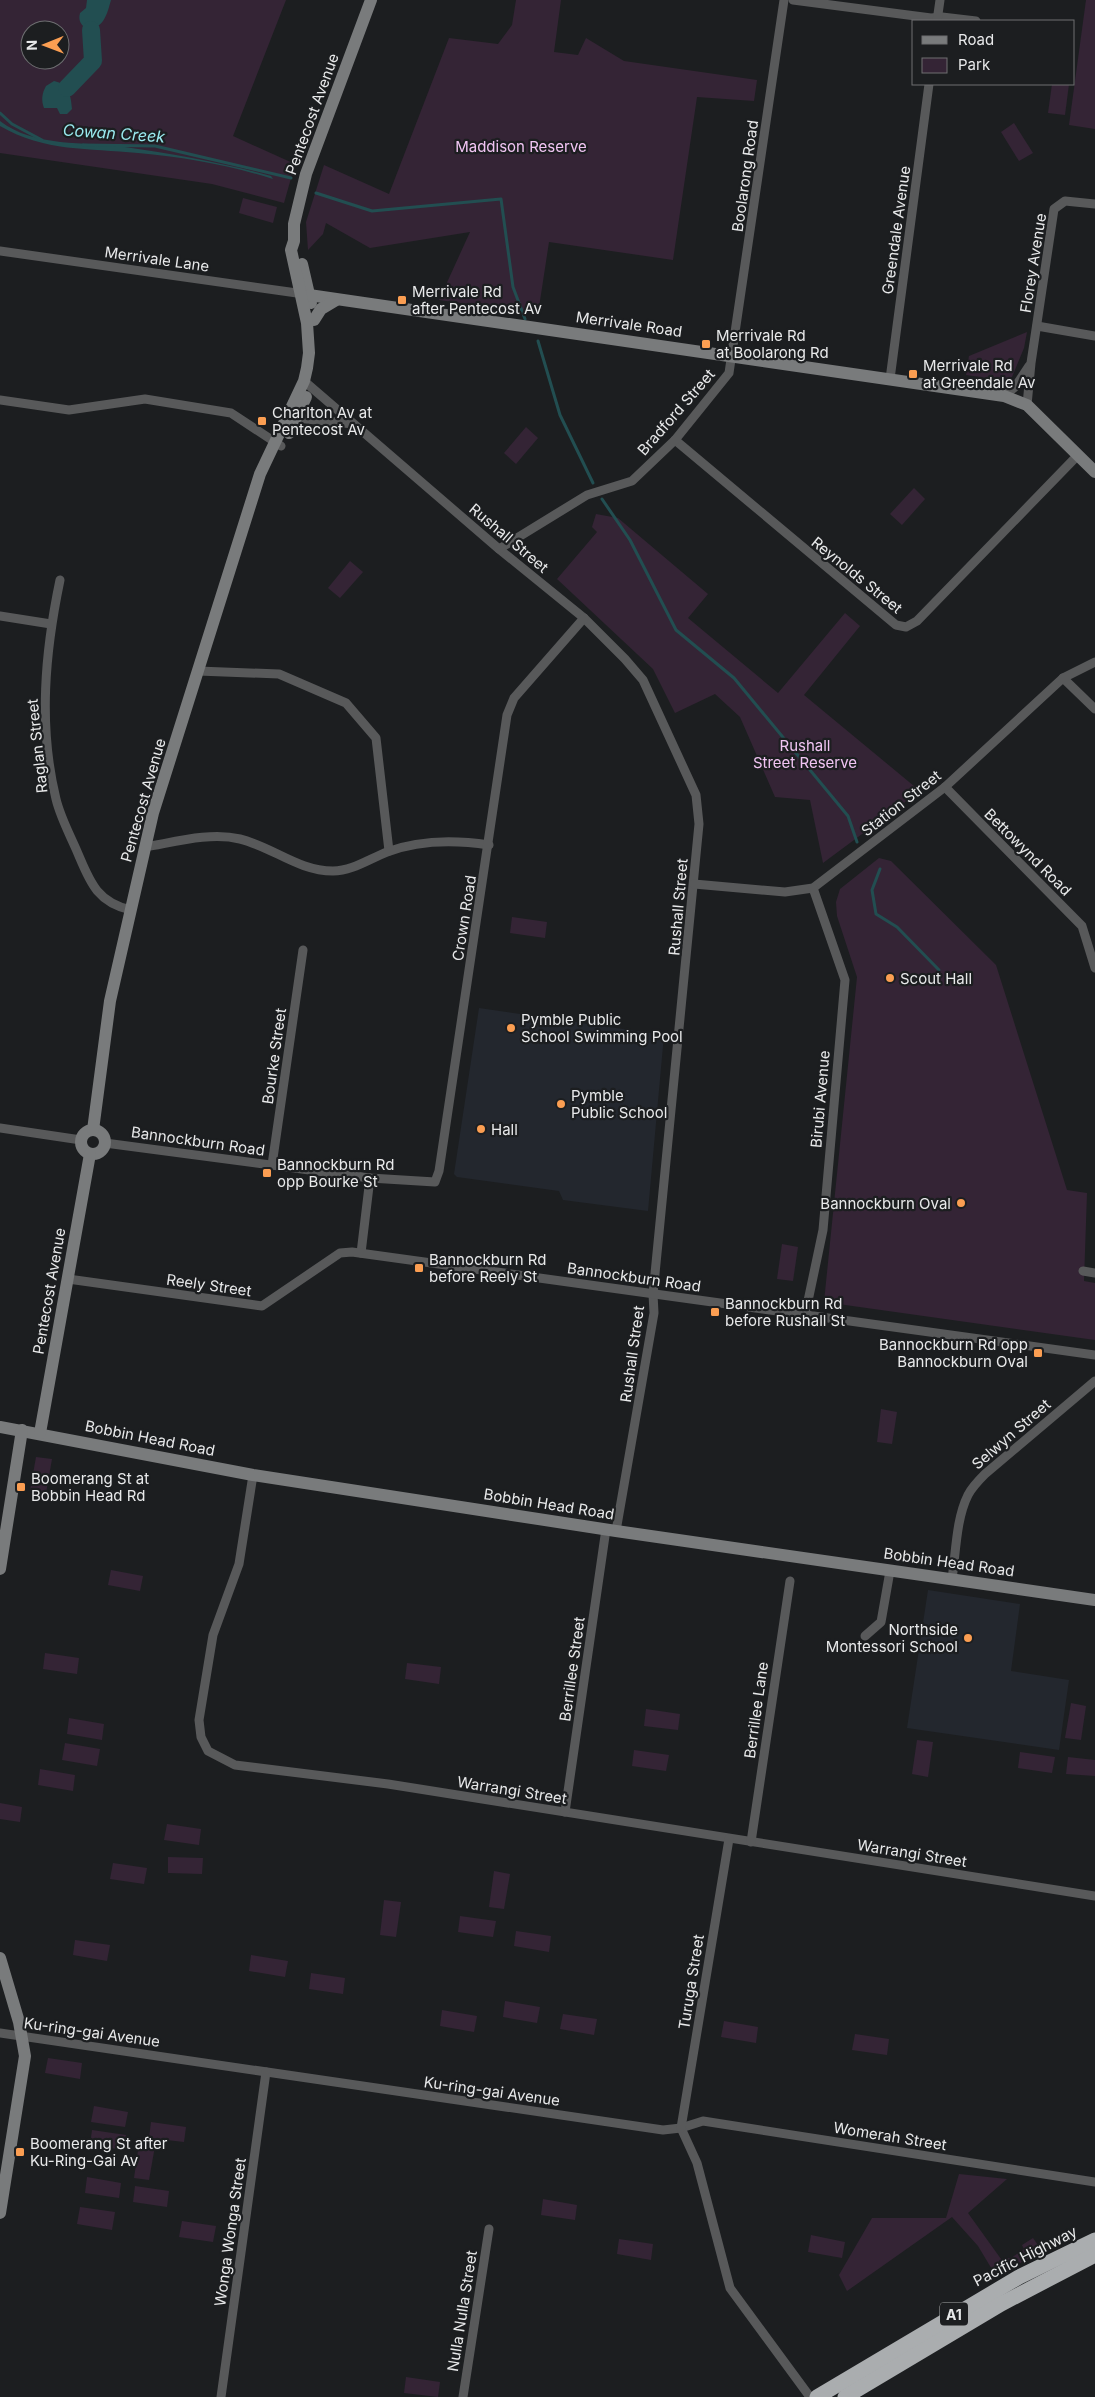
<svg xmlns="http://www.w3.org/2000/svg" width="1095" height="2397" viewBox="0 0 1095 2397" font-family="Inter,sans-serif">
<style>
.built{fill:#23272e}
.green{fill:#342435;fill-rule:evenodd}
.water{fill:#224e51}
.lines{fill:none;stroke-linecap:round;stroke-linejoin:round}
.stream{stroke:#224e51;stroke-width:3}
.river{stroke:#224e51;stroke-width:18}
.street{stroke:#58595a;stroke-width:9}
.secondary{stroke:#797b7c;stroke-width:12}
.highway{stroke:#aaadaf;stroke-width:15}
.poi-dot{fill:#fb9e52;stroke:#1c1e20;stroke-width:2}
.labels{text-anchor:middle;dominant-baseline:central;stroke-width:4.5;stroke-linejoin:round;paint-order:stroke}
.shield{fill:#1c1e20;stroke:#abacad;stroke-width:1}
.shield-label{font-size:14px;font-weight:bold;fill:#e8e9ea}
.street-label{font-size:15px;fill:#e8e9ea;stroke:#1c1e20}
.park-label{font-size:15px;fill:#f0c4f2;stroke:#1c1e20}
.poi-label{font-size:15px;fill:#e8e9ea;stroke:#1c1e20;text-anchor:start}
.water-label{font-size:16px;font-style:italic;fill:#99e9ee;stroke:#1c1e20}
</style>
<rect width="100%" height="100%" fill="#1c1e20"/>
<g class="built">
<path d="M479 1008 664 1035 648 1211 563 1200 559 1191 457 1177 454 1174Z"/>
<path d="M928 1590 1020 1604 1011 1671 1069 1680 1059 1750 907 1728Z"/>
</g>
<g class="green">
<path d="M0 0H286L233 136 295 164 284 203 212 184 0 153ZM30 30H60V60H30Z"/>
<path d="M516 0H561L554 52 578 55 586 38 624 61 757 80 754 101 697 97 673 260 549 242 538 314 439 300 470 232 370 248 326 223 323 234 308 250 306 222 324 165 389 194 449 38 498 44 512 25Z"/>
<path d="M1086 0H1095V129L1069 125Z"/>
<path d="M1052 84H1069L1065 115 1048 113Z"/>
<path d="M1014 123 1033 153 1019 161 1001 132Z"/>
<path d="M243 198 277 207 273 223 239 213Z"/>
<path d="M1027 332 1024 348 1012 377 1001 380 966 375 969 356Z"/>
<path d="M526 427 538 438 516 464 504 453Z"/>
<path d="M914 488 925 499 902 525 890 514Z"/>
<path d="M596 514 618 518 708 594 688 618 778 693 845 613 860 626 804 695 920 791 823 863 810 800 775 797 740 717 715 694 675 713 653 669 557 579 597 532 592 527Z"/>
<path d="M350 561 363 572 340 598 328 588Z"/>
<path d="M879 858 891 861 996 965 1067 1190 1087 1193 1084 1281 1095 1283V1340L824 1302 857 977 837 916 836 902 840 889Z"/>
<path d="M512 917 547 922 545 938 510 933Z"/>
<path d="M782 1244 798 1247 793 1281 777 1279Z"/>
<path d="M881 1409 897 1412 892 1444 877 1442Z"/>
<path d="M36 1457 52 1459 46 1493 30 1491Z"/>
<path d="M111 1570 143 1576 140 1591 108 1585Z"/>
<path d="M45 1653 79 1658 77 1674 43 1669Z"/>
<path d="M407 1663 441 1667 439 1684 405 1679Z"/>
<path d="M1071 1703 1086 1706 1081 1740 1065 1738Z"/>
<path d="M646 1709 680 1714 678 1730 644 1726Z"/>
<path d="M69 1718 104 1724 102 1740 67 1734Z"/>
<path d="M917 1740 933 1742 928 1777 912 1774Z"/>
<path d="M65 1743 100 1749 97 1766 62 1760Z"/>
<path d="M634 1750 669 1755 666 1771 632 1766Z"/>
<path d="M1020 1752 1055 1757 1052 1773 1018 1768Z"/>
<path d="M1068 1757 1095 1760V1776L1066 1774Z"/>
<path d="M40 1769 75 1775 73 1791 38 1785Z"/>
<path d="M0 1803 22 1807 20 1822 0 1819Z"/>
<path d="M167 1824 201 1829 199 1845 164 1840Z"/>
<path d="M168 1857 203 1858 202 1874 168 1873Z"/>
<path d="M113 1863 147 1868 144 1884 110 1879Z"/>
<path d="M494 1871 510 1874 504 1909 489 1907Z"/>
<path d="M384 1900 401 1902 396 1937 380 1935Z"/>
<path d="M460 1916 496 1921 493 1937 458 1932Z"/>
<path d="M516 1931 551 1936 549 1952 514 1946Z"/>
<path d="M75 1940 110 1945 107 1961 73 1955Z"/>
<path d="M251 1955 288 1961 285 1977 249 1971Z"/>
<path d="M311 1973 345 1978 343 1994 309 1989Z"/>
<path d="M505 2001 540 2007 537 2023 503 2017Z"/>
<path d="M442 2010 477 2016 474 2032 440 2026Z"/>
<path d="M563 2014 597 2019 594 2035 560 2029Z"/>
<path d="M724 2021 758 2027 756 2043 721 2037Z"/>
<path d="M855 2034 889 2039 887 2055 852 2050Z"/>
<path d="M48 2058 82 2063 80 2079 45 2073Z"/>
<path d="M94 2106 128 2112 125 2127 91 2122Z"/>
<path d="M151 2122 186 2127 184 2142 149 2138Z"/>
<path d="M92 2130 126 2135 124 2150 90 2145Z"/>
<path d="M139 2144 155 2146 149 2180 134 2178Z"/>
<path d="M959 2174 1007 2179 968 2213 1001 2259 1011 2258 1024 2249 1022 2245 1033 2238 1042 2251 996 2276 978 2246 952 2217 847 2291 839 2275 872 2218H946Z"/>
<path d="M87 2177 121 2183 119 2198 85 2193Z"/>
<path d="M135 2186 169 2191 167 2207 133 2202Z"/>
<path d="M543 2199 577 2205 575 2220 541 2215Z"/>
<path d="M80 2207 115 2212 112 2230 77 2224Z"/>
<path d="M182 2221 216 2226 213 2242 179 2237Z"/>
<path d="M811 2235 845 2242 842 2258 808 2252Z"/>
<path d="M619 2239 653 2244 651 2260 617 2254Z"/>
<path d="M406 2377 440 2382 438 2397 404 2393Z"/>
</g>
<g class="water">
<path d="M87 0H111C107 14 104 29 87 29 81 25 78 21 80 13L86 8Z"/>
<path d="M54 81C69 84 71 96 72 109L67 114H60L57 108H44C41 100 42 93 46 86Z"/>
<path d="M0 121C35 148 84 141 125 147 174 154 223 163 271 176L273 179C229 165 184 157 138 153 88 148 45 152 0 126Z"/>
</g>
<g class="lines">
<g class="stream">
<path d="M0 113 12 124 42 140"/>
<path d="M83 145 155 146 291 178"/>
<path d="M316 193 372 211 501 199 513 287 525 319"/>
<path d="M538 341 560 415 593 483"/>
<path d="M602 499 630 540 676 630 734 678 848 816 857 842"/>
<path d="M880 869 872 890 876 914 897 927 939 970"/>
</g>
<path class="river" d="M67 88 93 61 91 30"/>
<g class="street">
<path d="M793 0 931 18 942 17 976 21"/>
<path d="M937 21 940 0"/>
<path d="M0 251 304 294"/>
<path d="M1037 326 1095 336"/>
<path d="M890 379 929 84"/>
<path d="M304 381 499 549 584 618 625 659 643 680 696 795 699 824 653 1294 654 1313 616 1531"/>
<path d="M1004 396 1015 387 1029 366"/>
<path d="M0 400 69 410 145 399 231 413 281 446"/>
<path d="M1027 405 1031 363 1054 209 1065 201 1095 204"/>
<path d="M297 418 353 424"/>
<path d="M675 440 896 625 906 627 917 621 1078 455"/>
<path d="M499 549 587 495 632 481 675 440 729 373 784 0"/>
<path d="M60 580C45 652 38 726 56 799 60 816 69 833 76 849 89 879 95 902 131 910"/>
<path d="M0 616 51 624"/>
<path d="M198 671 279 674 346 703 376 738 389 851"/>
<path d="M1063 678 1095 709"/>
<path d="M945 787 1082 926 1095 968"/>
<path d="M145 847C175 842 210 832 240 839 273 847 298 871 333 871 352 871 369 859 387 852 419 840 456 840 489 845"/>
<path d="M694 884 785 892 813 888 945 787 1063 678 1095 662"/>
<path d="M0 1128 81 1140"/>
<path d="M105 1143 370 1178 435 1182 439 1171 507 715 514 698 584 618"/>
<path d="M272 1165 303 950"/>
<path d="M361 1253 370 1178"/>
<path d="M1083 1271 1095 1273"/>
<path d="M68 1279 262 1306 340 1253 352 1252 1095 1355"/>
<path d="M805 1315 823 1230 845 980 813 888"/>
<path d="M253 1475 239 1564 213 1635 199 1720 201 1737 208 1751 235 1765 388 1784 1095 1896"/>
<path d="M952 1579C956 1552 956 1519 968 1495 972 1487 979 1480 985 1474L1095 1381"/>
<path d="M865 1636 881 1622 890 1571"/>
<path d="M565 1812 606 1529"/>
<path d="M751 1842 790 1581"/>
<path d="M0 2033 663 2130 681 2128 703 2121 1095 2182"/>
<path d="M681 2128 697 2163 730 2288 810 2397"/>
<path d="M681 2128 729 1839"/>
<path d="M221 2397 266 2072"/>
<path d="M463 2397 489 2229"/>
</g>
<g class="secondary">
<path d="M302 264 311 303"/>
<path d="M309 295 1004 396 1027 405 1095 472"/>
<path d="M314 320 321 309 336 300"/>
<path d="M289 433 306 397"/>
<circle cx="93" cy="1142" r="12"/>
<path d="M93 1130 110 1001 153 813 260 474 304 381 307 368 309 353 307 323 291 250 294 241V224L306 174 371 0"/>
<path d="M0 1427 253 1475 616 1531 1095 1600"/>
<path d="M40 1433 90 1154"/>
<path d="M0 1569 22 1430"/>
<path d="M0 1958 19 2022 25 2056 0 2213"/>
</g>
<g class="highway">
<path d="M817 2397 1019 2277 1095 2240"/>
<path d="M845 2397 1001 2304 1095 2255"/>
</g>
</g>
<g class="poi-dot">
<rect x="397" y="295" width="10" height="10" rx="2.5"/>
<rect x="701" y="339" width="10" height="10" rx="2.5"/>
<rect x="908" y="369" width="10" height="10" rx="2.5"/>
<rect x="257" y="416" width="10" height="10" rx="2.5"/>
<circle cx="890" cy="978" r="5"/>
<circle cx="511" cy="1028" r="5"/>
<circle cx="561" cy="1104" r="5"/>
<circle cx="481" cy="1129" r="5"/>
<rect x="262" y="1168" width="10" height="10" rx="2.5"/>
<circle cx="961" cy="1203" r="5"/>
<rect x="414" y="1263" width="10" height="10" rx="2.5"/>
<rect x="710" y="1307" width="10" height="10" rx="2.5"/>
<rect x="1033" y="1348" width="10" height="10" rx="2.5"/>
<rect x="16" y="1482" width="10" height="10" rx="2.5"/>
<circle cx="968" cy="1638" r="5"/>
<rect x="15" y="2147" width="10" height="10" rx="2.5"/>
</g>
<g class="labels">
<rect class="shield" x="940" y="2302.5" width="28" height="23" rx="4"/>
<g class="shield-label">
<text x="954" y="2314">A1</text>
</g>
<g class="street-label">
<text transform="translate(312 114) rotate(-70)">Pentecost Avenue</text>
<text transform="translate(745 176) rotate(-82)">Boolarong Road</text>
<text transform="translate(896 230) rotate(-82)">Greendale Avenue</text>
<text transform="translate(157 259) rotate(8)">Merrivale Lane</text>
<text transform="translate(1033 263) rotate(-81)">Florey Avenue</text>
<text transform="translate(629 324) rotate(8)">Merrivale Road</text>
<text transform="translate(676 412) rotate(-49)">Bradford Street</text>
<text transform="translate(509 538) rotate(40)">Rushall Street</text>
<text transform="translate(857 575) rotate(39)">Reynolds Street</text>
<text transform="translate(37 746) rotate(-96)">Raglan Street</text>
<text transform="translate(143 800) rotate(-74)">Pentecost Avenue</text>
<text transform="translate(901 803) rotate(-38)">Station Street</text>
<text transform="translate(1028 852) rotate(45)">Bettowynd Road</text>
<text transform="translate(678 907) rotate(-85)">Rushall Street</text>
<text transform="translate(464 918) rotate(-81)">Crown Road</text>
<text transform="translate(274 1056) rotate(-82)">Bourke Street</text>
<text transform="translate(820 1099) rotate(-85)">Birubi Avenue</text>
<text transform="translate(198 1141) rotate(8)">Bannockburn Road</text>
<text transform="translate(634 1277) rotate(8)">Bannockburn Road</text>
<text transform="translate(209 1285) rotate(8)">Reely Street</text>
<text transform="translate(49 1291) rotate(-80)">Pentecost Avenue</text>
<text transform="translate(632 1354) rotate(-82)">Rushall Street</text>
<text transform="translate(1011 1434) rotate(-41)">Selwyn Street</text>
<text transform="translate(150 1438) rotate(11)">Bobbin Head Road</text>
<text transform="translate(549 1504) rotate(9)">Bobbin Head Road</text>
<text transform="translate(949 1562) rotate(8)">Bobbin Head Road</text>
<text transform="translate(572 1669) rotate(-82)">Berrillee Street</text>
<text transform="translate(756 1710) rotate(-82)">Berrillee Lane</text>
<text transform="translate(512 1790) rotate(9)">Warrangi Street</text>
<text transform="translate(912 1853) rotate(9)">Warrangi Street</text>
<text transform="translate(691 1982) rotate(-81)">Turuga Street</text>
<text transform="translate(92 2032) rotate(8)">Ku-ring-gai Avenue</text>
<text transform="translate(492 2091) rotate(8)">Ku-ring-gai Avenue</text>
<text transform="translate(890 2136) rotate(9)">Womerah Street</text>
<text transform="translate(230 2232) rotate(-82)">Wonga Wonga Street</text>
<text transform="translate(1025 2256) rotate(-27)">Pacific Highway</text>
<text transform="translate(462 2311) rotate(-81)">Nulla Nulla Street</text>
</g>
<g class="park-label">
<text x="521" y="146">Maddison Reserve</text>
<text x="805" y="745">Rushall<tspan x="805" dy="17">Street Reserve</tspan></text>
</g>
<g class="poi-label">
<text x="412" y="291">Merrivale Rd<tspan x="412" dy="17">after Pentecost Av</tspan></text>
<text x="716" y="335">Merrivale Rd<tspan x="716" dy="17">at Boolarong Rd</tspan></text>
<text x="923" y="365">Merrivale Rd<tspan x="923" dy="17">at Greendale Av</tspan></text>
<text x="272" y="412">Charlton Av at<tspan x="272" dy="17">Pentecost Av</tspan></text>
<text x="900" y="978">Scout Hall</text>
<text x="521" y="1019">Pymble Public<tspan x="521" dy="17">School Swimming Pool</tspan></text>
<text x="571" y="1095">Pymble<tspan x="571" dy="17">Public School</tspan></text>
<text x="491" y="1129">Hall</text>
<text x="277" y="1164">Bannockburn Rd<tspan x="277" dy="17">opp Bourke St</tspan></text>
<text x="951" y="1203" text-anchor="end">Bannockburn Oval</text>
<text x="429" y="1259">Bannockburn Rd<tspan x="429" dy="17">before Reely St</tspan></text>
<text x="725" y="1303">Bannockburn Rd<tspan x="725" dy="17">before Rushall St</tspan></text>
<text x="1028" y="1344" text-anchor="end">Bannockburn Rd opp<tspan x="1028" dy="17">Bannockburn Oval</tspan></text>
<text x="31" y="1478">Boomerang St at<tspan x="31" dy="17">Bobbin Head Rd</tspan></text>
<text x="958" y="1629" text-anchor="end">Northside<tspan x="958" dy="17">Montessori School</tspan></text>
<text x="30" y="2143">Boomerang St after<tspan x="30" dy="17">Ku-Ring-Gai Av</tspan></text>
</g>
<g class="water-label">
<text transform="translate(114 133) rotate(4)">Cowan Creek</text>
</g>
</g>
<rect x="912" y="20" width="162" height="65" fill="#1c1e20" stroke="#6e6f71"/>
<rect x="922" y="36" width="25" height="8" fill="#797b7c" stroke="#6e6f71"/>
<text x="958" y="45" font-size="15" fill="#e8e9ea">Road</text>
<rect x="922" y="58" width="25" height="15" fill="#342435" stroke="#6e6f71"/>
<text x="958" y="70" font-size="15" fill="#e8e9ea">Park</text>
<g transform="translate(45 45) rotate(269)"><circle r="24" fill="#1c1e20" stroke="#6e6f71"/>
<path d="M0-4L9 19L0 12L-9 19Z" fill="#fb9e52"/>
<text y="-8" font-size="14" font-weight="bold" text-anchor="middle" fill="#e8e9ea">N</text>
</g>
</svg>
